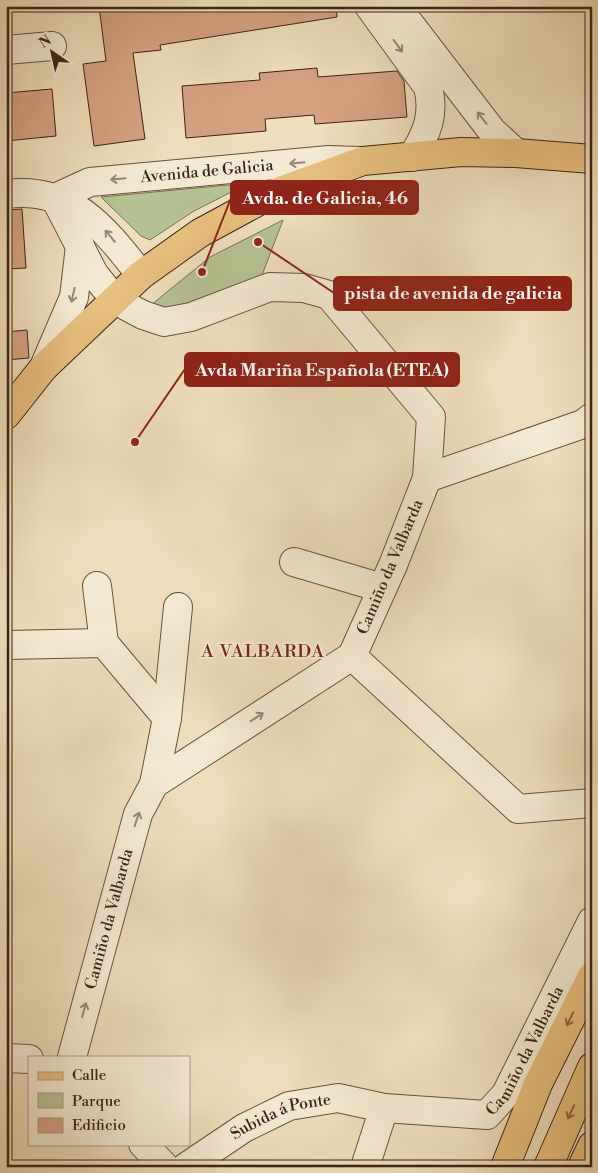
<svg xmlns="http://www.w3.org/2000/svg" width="598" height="1173" viewBox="0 0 598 1173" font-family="'Libre Bodoni',serif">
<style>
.green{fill:#b6c292;stroke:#7a7255}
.building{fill:#d5a181;stroke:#3d2318}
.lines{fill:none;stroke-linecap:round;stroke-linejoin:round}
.minor-casing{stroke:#695241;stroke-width:30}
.major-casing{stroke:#3d2318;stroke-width:30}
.highway-casing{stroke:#3d2318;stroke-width:30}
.minor{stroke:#f4ead3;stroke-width:28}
.major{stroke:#e7bf7e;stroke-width:28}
.highway{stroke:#e7bf7e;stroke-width:28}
.oneway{stroke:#988676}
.oneway2{stroke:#8a6946}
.labels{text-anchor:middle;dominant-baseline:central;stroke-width:4;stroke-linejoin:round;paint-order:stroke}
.street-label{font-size:16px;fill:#3d2318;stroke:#f4ead3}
.neighbourhood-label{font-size:18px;letter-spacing:1px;fill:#7a1f14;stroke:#f4ead3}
.leader{fill:none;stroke:#8f2418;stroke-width:2}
.callout-dot{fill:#8f2418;stroke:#f4ead3;stroke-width:2}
.callout{fill:#8f2418;stroke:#8f2418;stroke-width:2}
.callout-label{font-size:18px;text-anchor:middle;font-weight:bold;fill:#fff}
</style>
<rect width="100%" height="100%" fill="#eedebb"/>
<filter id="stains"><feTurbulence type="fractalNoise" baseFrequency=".004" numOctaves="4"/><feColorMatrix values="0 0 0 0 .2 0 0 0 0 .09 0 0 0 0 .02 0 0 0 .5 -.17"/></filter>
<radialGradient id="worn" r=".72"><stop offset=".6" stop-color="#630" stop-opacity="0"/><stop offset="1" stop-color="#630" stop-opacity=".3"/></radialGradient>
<g class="green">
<path d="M249 183 194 211 150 240 141 236 101 197Z"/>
<path d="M283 220 261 278 168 313 151 305 210 257Z"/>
</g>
<g class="building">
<path d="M99 6H336L337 17 160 45 161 50 133 53 145 139 94 146 83 64 106 61Z"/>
<path d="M317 68 318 77 397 71 404 81 407 117 315 124 314 115 265 119 266 131 186 138 182 86 260 80 259 73Z"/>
<path d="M52 89 56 136 6 141V93Z"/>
<path d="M22 209 26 268 6 269V210Z"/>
<path d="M27 330 29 358 6 360V332Z"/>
</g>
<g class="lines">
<g class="minor-casing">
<g id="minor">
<path d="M369 6 428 87C435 114 427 134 412 157"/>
<path d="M396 6 492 131 516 153"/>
<path d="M6 50 52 46"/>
<path d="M6 194C72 186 104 228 141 275"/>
<path d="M55 198 94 274 115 300 143 315 164 322 191 317 270 287 304 288 329 295 431 417 427 478 393 565 352 656 154 784 138 814 72 1057"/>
<path id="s1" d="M55 198 90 182 329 160 361 161"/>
<path d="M44 367 74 297 80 246"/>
<path d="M427 478 583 424 592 417"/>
<path d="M294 562 382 588"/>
<path d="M97 586 104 643"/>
<path d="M6 645 104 643 167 718 154 784"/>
<path d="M352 656 518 809 592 803"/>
<path d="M167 718 178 607"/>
<path d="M6 1058 29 1059"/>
<path d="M143 1144 165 1167"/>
<path id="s2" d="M186 1167 244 1128 289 1106 338 1098 384 1108 487 1115 506 1094 592 921"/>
<path d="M365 1167 384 1108"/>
</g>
</g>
<g class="major-casing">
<path id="major" d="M6 415 44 367 141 275 200 233 272 194 363 161 461 152 516 153 592 159"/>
</g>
<g class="highway-casing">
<g id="highway">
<path d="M505 1167 538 1084 592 976"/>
<path d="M548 1167 592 1067"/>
<path d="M582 1167 592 1146"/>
</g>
</g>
<use href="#minor" class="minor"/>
<use href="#major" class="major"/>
<use href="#highway" class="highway"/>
</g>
<defs><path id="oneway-shaft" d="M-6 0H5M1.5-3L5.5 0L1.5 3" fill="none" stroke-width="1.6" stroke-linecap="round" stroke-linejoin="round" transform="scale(1.25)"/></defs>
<g class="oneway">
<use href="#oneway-shaft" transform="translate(398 46) rotate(54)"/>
<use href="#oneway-shaft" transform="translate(482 118) rotate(-128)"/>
<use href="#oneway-shaft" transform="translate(297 163) rotate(175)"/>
<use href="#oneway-shaft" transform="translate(118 179) rotate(175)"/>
<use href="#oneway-shaft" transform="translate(110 236) rotate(-130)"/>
<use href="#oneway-shaft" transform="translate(73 295) rotate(103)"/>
<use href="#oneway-shaft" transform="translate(257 717) rotate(-33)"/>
<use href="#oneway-shaft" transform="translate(137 819) rotate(-72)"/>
<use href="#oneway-shaft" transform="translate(84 1010) rotate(-75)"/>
</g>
<g class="oneway2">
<use href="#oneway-shaft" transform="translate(570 1019) rotate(116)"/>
<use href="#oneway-shaft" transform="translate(571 1112) rotate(115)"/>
</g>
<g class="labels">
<g class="street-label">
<text stroke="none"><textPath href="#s1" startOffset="156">Avenida de Galicia</textPath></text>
<text transform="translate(390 567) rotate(-67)">Camiño da Valbarda</text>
<text transform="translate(109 919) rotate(-75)">Camiño da Valbarda</text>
<text stroke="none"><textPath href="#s2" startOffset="395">Camiño da Valbarda</textPath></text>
<text stroke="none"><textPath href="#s2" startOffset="109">Subida á Ponte</textPath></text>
</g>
<g class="neighbourhood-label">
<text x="263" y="651">A VALBARDA</text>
</g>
</g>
<path class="leader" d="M202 272L231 198M258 242L334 293M135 442L185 369"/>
<g class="callout-dot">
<circle cx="202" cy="272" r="5"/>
<circle cx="258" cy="242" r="5"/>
<circle cx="135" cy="442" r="5"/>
</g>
<g class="callout">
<rect x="231" y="181" width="187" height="33" rx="5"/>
<rect x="334" y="277" width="237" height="33" rx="5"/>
<rect x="185" y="353" width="274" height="33" rx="5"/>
</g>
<g class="callout-label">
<text x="325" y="204">Avda. de Galicia, 46</text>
<text x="453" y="299">pista de avenida de galicia</text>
<text x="322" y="376">Avda Mariña Española (ETEA)</text>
</g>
<rect width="598" height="1173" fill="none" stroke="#eedebb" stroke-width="25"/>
<rect x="8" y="8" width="583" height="1158" fill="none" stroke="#3d2318" stroke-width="2.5"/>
<rect x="12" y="12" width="573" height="1148" fill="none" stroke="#3d2318"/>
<rect x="28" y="1056" width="162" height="90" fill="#f4ead3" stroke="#ab9a88"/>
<rect x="38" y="1072" width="25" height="8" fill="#e7bf7e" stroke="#ab9a88"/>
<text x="72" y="1080" font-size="15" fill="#3d2318">Calle</text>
<rect x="38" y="1093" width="25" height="15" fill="#b6c292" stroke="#ab9a88"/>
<text x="72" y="1106" font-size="15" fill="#3d2318">Parque</text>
<rect x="38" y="1118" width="25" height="15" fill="#d5a181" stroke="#ab9a88"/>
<text x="72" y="1130" font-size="15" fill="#3d2318">Edificio</text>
<g transform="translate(52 52) rotate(326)" stroke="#f4ead3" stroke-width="4" paint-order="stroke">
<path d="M0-4L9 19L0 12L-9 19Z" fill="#3d2318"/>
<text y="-8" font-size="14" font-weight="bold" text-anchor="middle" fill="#3d2318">N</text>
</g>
<rect width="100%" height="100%" filter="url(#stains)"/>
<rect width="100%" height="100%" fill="url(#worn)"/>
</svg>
